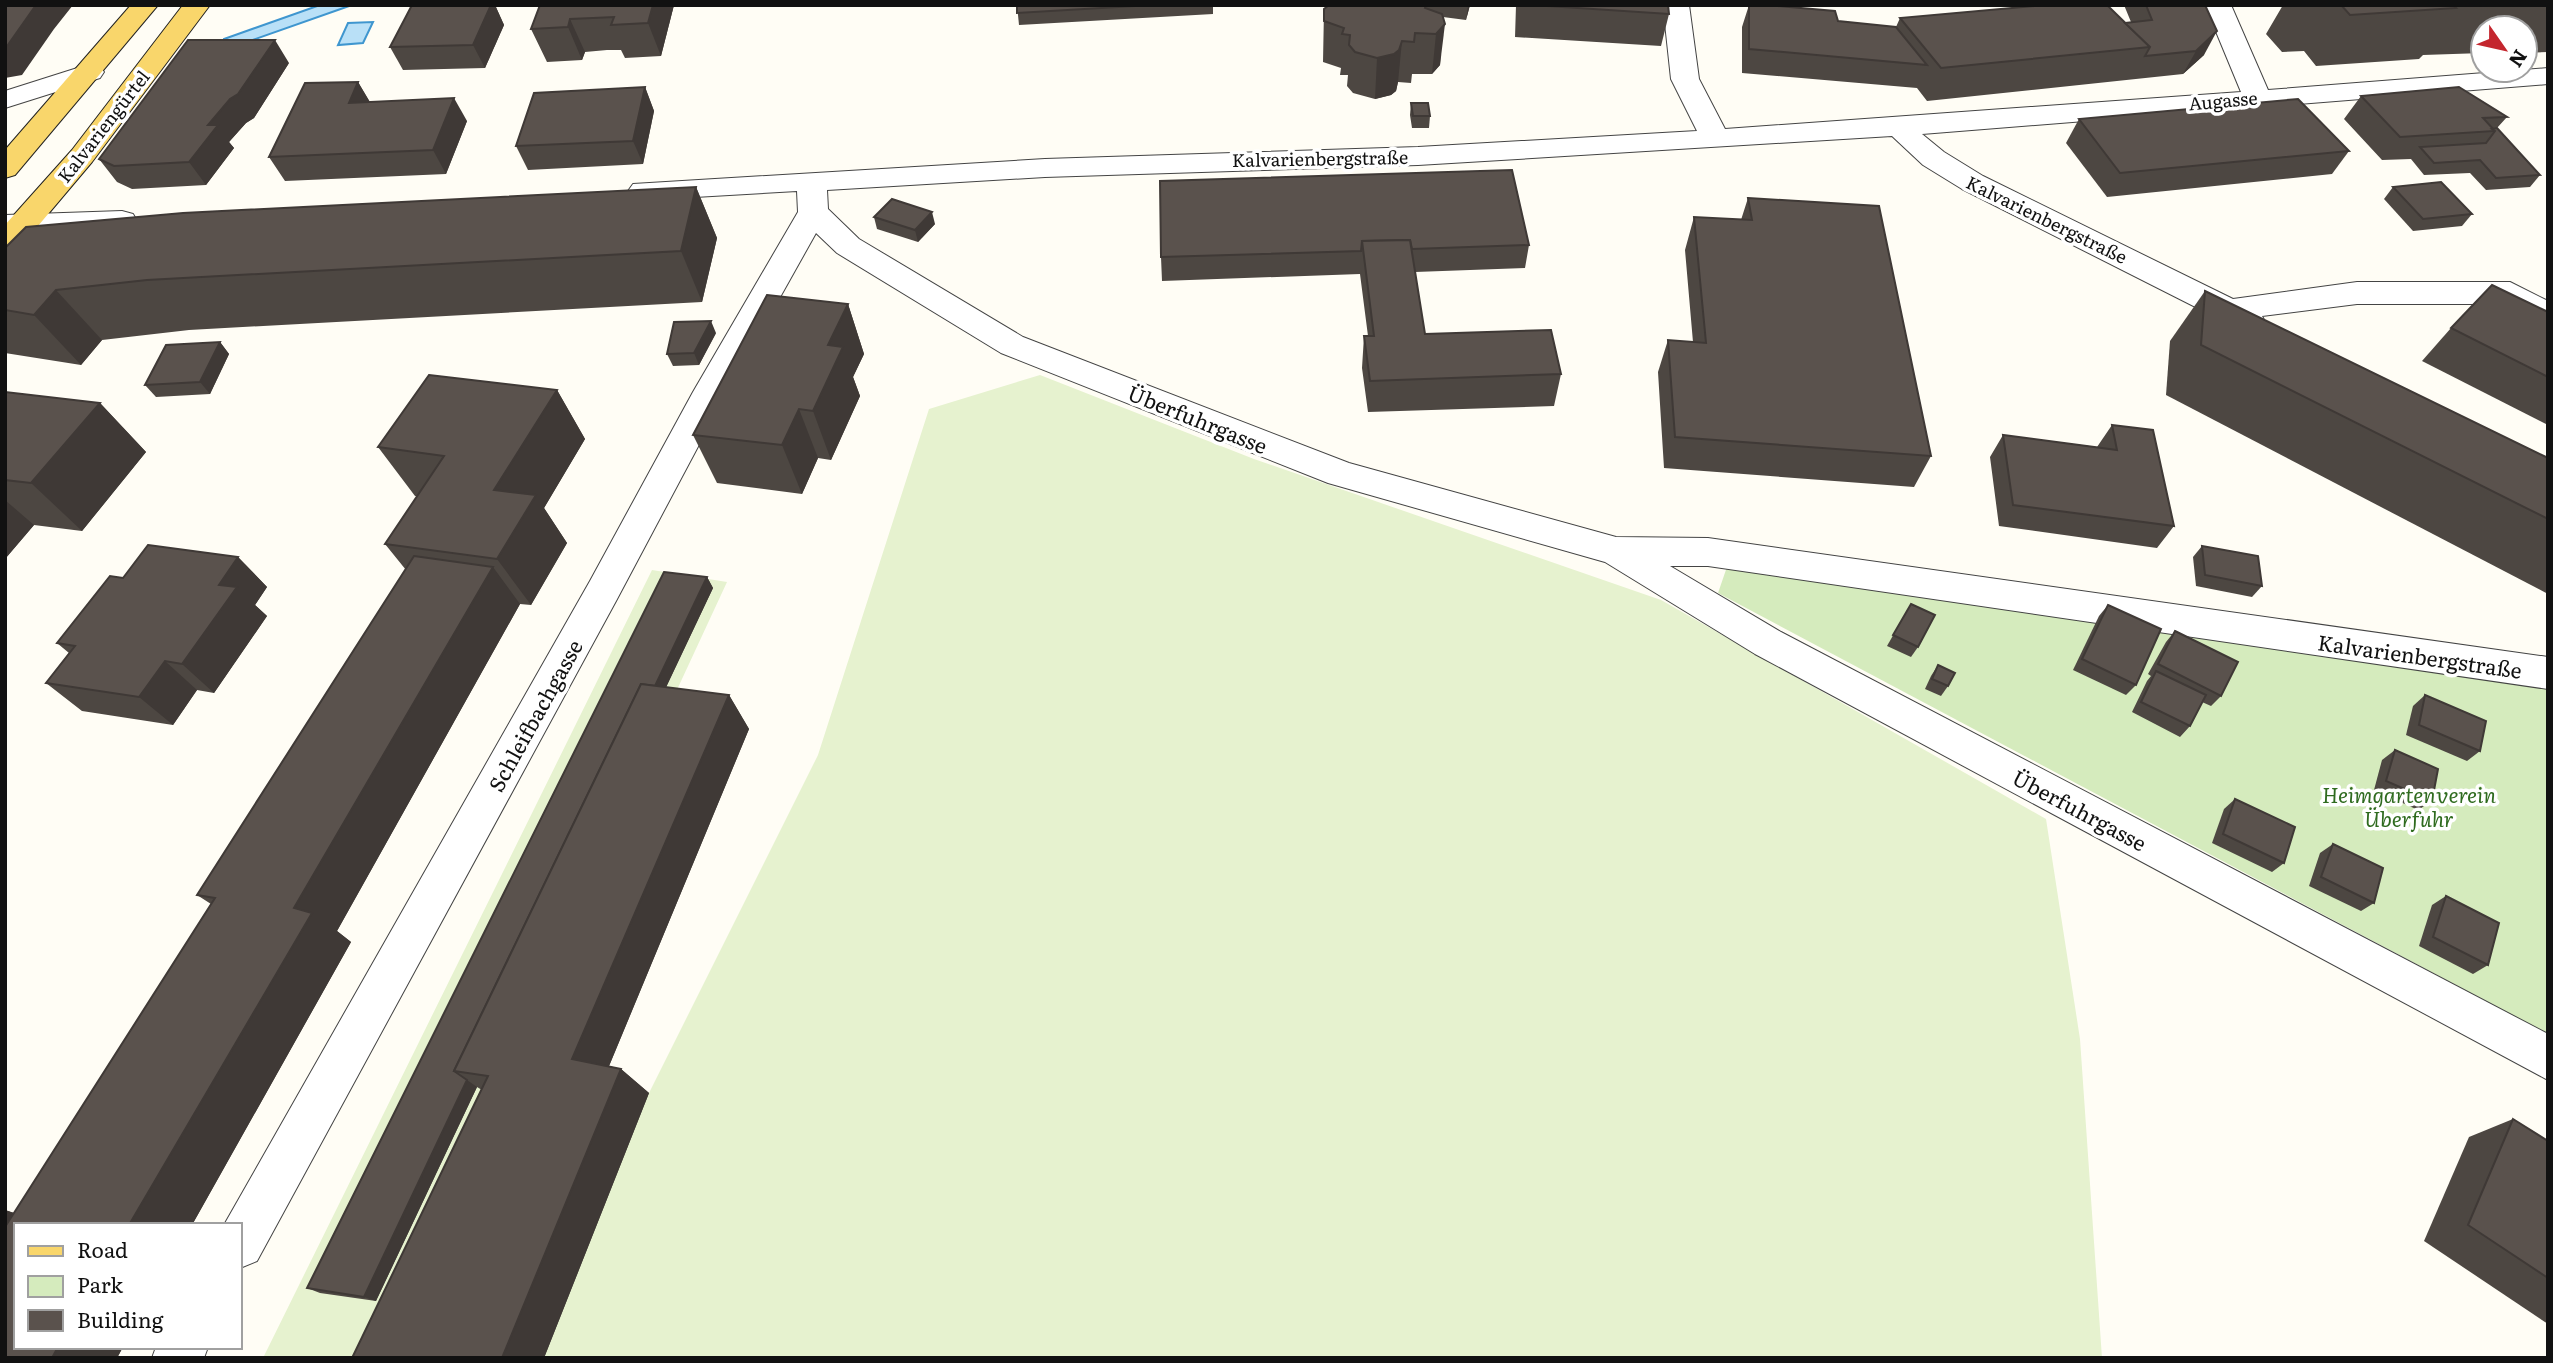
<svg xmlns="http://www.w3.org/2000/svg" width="2553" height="1363" viewBox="0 0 2553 1363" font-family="Literata,serif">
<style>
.green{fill:#d5ebbd}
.pitch{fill:#e6f2cf}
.water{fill:#b9e0f7;stroke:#3f96cf;stroke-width:2}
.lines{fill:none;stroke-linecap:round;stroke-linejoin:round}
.minor-casing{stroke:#444;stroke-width:2}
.major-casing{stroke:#222;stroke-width:2}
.minor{fill:#fff;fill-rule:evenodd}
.major{fill:#f9d66b;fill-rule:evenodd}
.wall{fill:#4d4742}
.shaded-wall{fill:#3f3936}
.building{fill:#5a524d;stroke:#3f3936;stroke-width:2}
.labels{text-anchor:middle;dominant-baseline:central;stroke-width:7;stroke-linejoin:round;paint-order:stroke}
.far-street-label{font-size:18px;fill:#111;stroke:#fff}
.street-label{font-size:21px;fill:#111;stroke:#fff}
.park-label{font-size:21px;font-style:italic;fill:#2f6b1f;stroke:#fff}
</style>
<rect width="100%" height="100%" fill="#fffdf5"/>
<path class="green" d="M1728 564 2548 688V1034L1718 593Z"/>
<path class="pitch" d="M1040 375 1254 459 1661 600 2046 819 2080 1039 2102 1358H263L652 570 727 582 489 1095 602 1083 649 1093 818 755 929 409Z"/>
<g class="water">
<path d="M320 5H352L224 50V39Z"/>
<path d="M373 22 363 43 338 45 348 23Z"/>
</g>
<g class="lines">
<g class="minor-casing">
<g id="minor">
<path d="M1663 5H1689L1699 79 1725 129 2241 92 2205 5H2231L2268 90 2548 68V84L1922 134 1944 152 1983 176 2233 299 2357 282H2510L2548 301V326L2537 323 2504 304H2357L2262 316 2264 320 2259 328 2248 331 2237 328 1962 189 1923 165 1892 136 1418 165 1045 177 827 190 828 209 859 239 1023 337 1349 463 1616 537 1708 538 2548 657V689L1708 566H1670L1781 632 2548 1034V1080L1755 654 1605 562 1328 483 1001 353 837 253 816 233 727 392 616 601 257 1261 240 1268V1225H224L590 581 693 392 798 212 797 191 643 200 633 198 628 191 633 184 1045 159 1418 147 1697 131 1671 79Z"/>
<path d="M90 64 100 66 104 72 100 78 5 108V91Z"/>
<path d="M122 211 133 214 137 221 133 228 122 231 5 235V215Z"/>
<path d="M156 1347H208L204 1358H152Z"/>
</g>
</g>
<g class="major-casing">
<g id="major">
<path d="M131 5H158L15 175 5 178V150Z"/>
<path d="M183 5H210L92 162 16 252 5 255V225L72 150Z"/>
</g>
</g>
<use href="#minor" class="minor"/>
<use href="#major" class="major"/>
</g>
<g class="wall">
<path d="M412 5H495L504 25 485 68 403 70 390 47Z"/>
<path d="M540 5H674L661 56 625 58 621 50H607L585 52 582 60 547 62 531 29Z"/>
<path d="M1017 5H1213V14L1019 25Z"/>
<path d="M1329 5H1470L1466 20 1443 17 1440 65 1432 74H1412L1411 83 1398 82 1396 91 1391 95 1375 99 1353 93 1347 86 1348 75H1340L1341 68 1323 62 1324 9Z"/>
<path d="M1516 5H1668L1669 14 1661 46 1515 37Z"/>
<path d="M1749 5 1838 21 1896 27 1900 18 2125 23 2131 22 2124 5H2205L2204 55 2183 74 1927 101 1917 88 1742 73V27Z"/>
<path d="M2283 5H2548V52L2525 53V28H2483V53L2423 55 2419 59 2316 66 2304 51 2282 52 2266 34Z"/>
<path d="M289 63 254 118 246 123 229 142 234 148 206 185 132 189 117 182 99 159Z"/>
<path d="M358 82 370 102 467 121 446 174 285 181 269 157Z"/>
<path d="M645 87 654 111 643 164 528 170 516 146Z"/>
<path d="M2361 96 2507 117 2497 128 2540 175 2530 187 2486 190 2470 173 2424 175 2411 159 2382 160 2344 119Z"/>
<path d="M1411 103 1430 116 1429 128H1412L1410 115Z"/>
<path d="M2079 119 2349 151 2332 174 2107 197 2066 143Z"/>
<path d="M1160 181 1529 245 1525 268 1415 272 1425 334 1561 374 1554 406 1368 412 1362 368 1364 336H1368L1360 274 1162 281 1161 257Z"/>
<path d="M696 187 717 238 702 302 189 330 102 340 81 365 5 353V248Z"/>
<path d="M2393 187 2472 214 2462 226 2413 231 2384 199Z"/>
<path d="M1748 198 1931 456 1914 487 1664 468 1658 372 1668 340 1693 342 1685 250 1694 217 1741 220Z"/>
<path d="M874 217 935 224 918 242 877 229Z"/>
<path d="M2205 291 2548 458V594L2166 395 2170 341Z"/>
<path d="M848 304 864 354 853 377 860 396 831 460 818 458 802 494 717 483 693 435Z"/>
<path d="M2548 312V425L2422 361 2451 328Z"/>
<path d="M716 333 699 365 673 366 667 354Z"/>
<path d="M220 342 229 354 210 394 156 397 145 385Z"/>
<path d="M429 375 557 390 585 439 544 508 567 543 531 605 520 604 337 931 351 942 192 1225H16V1347H123L117 1358H5V1210L14 1213 211 904 197 895 406 570 385 544 417 496H415L378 447Z"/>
<path d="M5 392 100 403 146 452 82 531 34 525 5 559Z"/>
<path d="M2112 425 2174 526 2157 548 1999 526 1990 457 2003 435 2097 447Z"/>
<path d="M2202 546 2262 586 2252 597 2196 586 2193 557Z"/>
<path d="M238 557 267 587 255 605 267 616 214 693 197 690 173 725 82 711 46 683 69 653 57 643 123 578Z"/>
<path d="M707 577 713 588 666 687 729 695 749 729 609 1066 621 1069 649 1093 544 1358H352L482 1090 477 1087 376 1301 320 1293 307 1288Z"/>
<path d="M1911 604 1918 647 1911 657 1887 646Z"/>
<path d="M2108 605 2136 685 2126 695 2073 670 2099 616Z"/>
<path d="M2175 631 2221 696 2211 706 2202 702 2190 726 2180 737 2132 712 2147 681 2151 676 2148 674 2166 642Z"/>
<path d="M1938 665 1948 686 1941 696 1925 689 1931 676Z"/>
<path d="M2425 695 2480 751 2467 761 2406 735 2413 706Z"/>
<path d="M2395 750 2432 801 2418 810 2374 790 2382 760Z"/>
<path d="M2235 799 2284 863 2272 872 2212 843 2224 809Z"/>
<path d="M2333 844 2374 903 2361 911 2309 886 2320 853Z"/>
<path d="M2446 896 2488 965 2473 974 2419 946 2432 905Z"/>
<path d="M2513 1119 2548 1141V1324L2424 1241 2469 1137Z"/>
</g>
<g class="shaded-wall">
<path d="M36 5H73L54 29 22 75 5 78V49Z"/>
<path d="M491 5H495L504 25 485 68 473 45Z"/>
<path d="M653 5H674L661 56 648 23Z"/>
<path d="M1468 5H1470L1466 20Z"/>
<path d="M570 19 585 52 582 60 568 27Z"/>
<path d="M1445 24 1440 65 1432 74 1436 34Z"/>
<path d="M2217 31 2204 55 2183 74 2196 51Z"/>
<path d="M275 40 289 63 254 118 246 123 229 142 234 148 206 185 189 162 208 125Z"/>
<path d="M1402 41 1398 82 1396 91 1391 95 1375 99 1377 58Z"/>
<path d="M358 82 372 106 349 103Z"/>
<path d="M645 87 654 111 643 164 633 141Z"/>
<path d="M454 98 467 121 446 174 433 150Z"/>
<path d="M696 187 717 238 702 302 681 251Z"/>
<path d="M932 212 935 224 918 242 915 230Z"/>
<path d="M56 290 102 340 81 365 34 315Z"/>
<path d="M848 304 864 354 853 377 860 396 831 460 813 411 828 345Z"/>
<path d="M711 321 716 333 699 365 694 353Z"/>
<path d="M220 342 229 354 210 394 200 382Z"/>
<path d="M557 390 585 439 544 508 567 543 531 605 497 559 494 490Z"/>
<path d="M100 403 146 452 82 531 31 483Z"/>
<path d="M799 409 818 458 802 494 782 445Z"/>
<path d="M5 500 34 525 5 559Z"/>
<path d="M238 557 267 587 255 605 267 616 214 693 182 664 219 585Z"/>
<path d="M493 567 520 604 337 931 351 942 192 1225H129L294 908Z"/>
<path d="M707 577 713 588 483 1075 470 1073Z"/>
<path d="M165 661 197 690 173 725 139 697Z"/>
<path d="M729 695 749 729 602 1083 572 1059Z"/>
<path d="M621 1069 649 1093 544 1358H502Z"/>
<path d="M467 1080 477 1087 376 1301 364 1297Z"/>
<path d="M5 1210 50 1225 5 1340Z"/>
<path d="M58 1347H123L117 1358H52Z"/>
</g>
<g class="building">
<path d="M5 5H36L5 49Z"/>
<path d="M412 5H491L473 45 390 47Z"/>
<path d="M540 5H653L648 23 611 25 614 17 593 18 570 19 568 27 531 29Z"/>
<path d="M1017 5H1152L1017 13Z"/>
<path d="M1329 5H1426L1425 8 1442 14 1445 24 1436 34 1415 33 1414 42 1402 41 1399 50 1394 54 1377 58 1355 52 1349 45 1350 35 1342 34 1344 28 1324 21V9Z"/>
<path d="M1532 5H1668L1669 14Z"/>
<path d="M1749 5H1766L1835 11 1838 21 1896 27 1927 65 1749 49Z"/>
<path d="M2046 5H2107L2150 47 1941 68 1900 18Z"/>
<path d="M2146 5H2205L2217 31 2196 51 2145 56 2150 47 2125 23 2152 20Z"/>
<path d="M2341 5H2453L2456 8 2350 15Z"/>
<path d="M188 40H275L238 94 230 99 208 125H218L189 162 114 166 99 159Z"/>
<path d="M358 82 349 103 454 98 433 150 269 157 305 83Z"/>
<path d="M645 87 633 141 516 146 534 93Z"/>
<path d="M2459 87 2507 117 2483 118 2495 131 2400 137 2361 96Z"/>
<path d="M2298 99 2349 151 2120 173 2079 119Z"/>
<path d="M1411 103H1428L1430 116H1413Z"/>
<path d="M2497 128 2540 175 2496 178 2480 160 2434 163 2420 147 2486 143 2495 131 2492 129Z"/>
<path d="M1512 170 1529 245 1412 249 1410 240 1362 241 1361 251 1161 257 1160 181Z"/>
<path d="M2441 182 2472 214 2423 219 2393 187Z"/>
<path d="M696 187 681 251 147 280 56 290 34 315 5 310V248L26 227 183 213Z"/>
<path d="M1748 198 1879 206 1931 456 1675 437 1668 340 1706 343 1694 217 1752 220Z"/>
<path d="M892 199 932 212 915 230 874 217Z"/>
<path d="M1410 240 1425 334 1551 330 1561 374 1370 381 1364 336H1374L1362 241Z"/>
<path d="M2492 285 2548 312V377L2451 328Z"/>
<path d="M2205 291 2548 458V519L2201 345Z"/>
<path d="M767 295 848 304 828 345 843 347 813 411 799 409 782 445 693 435Z"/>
<path d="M711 321 694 353 667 354 674 322Z"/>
<path d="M220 342 200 382 145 385 166 345Z"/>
<path d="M429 375 557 390 494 490 536 495 497 559 385 544 444 456 378 447Z"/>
<path d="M5 392 100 403 31 483 5 480Z"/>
<path d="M2112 425 2153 430 2174 526 2013 505 2003 435 2117 450Z"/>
<path d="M148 545 238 557 219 585 237 587 182 664 165 661 139 697 46 683 75 646 57 643 110 576 123 578Z"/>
<path d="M2202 546 2258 556 2262 586 2205 575Z"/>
<path d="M414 556 493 567 294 908 312 913 129 1225H16V1347H58L52 1358H5V1227L215 898 197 895Z"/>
<path d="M664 572 707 577 655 686 641 684 454 1071 467 1080 364 1297 307 1288Z"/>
<path d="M1911 604 1935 615 1918 647 1893 635Z"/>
<path d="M2108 605 2161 629 2136 685 2082 659Z"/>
<path d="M2175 631 2238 662 2221 696 2158 664Z"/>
<path d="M1938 665 1955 673 1948 686 1932 679Z"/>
<path d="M2156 671 2206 695 2190 726 2141 702Z"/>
<path d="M641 684 729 695 572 1059 621 1069 502 1358H352L488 1076 454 1071Z"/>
<path d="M2425 695 2486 721 2480 751 2419 725Z"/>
<path d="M2395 750 2438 769 2432 801 2386 781Z"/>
<path d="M2235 799 2295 827 2284 863 2223 834Z"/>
<path d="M2333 844 2383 868 2374 903 2321 877Z"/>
<path d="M2446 896 2499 923 2488 965 2433 937Z"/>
<path d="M2513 1119 2548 1141V1278L2468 1225Z"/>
</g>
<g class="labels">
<g class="far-street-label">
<text transform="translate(2223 100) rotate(-5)">Augasse</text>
<text transform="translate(103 126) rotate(-52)">Kalvariengürtel</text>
<text transform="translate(1320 158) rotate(-1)">Kalvarienbergstraße</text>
<text transform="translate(2047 219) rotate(26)">Kalvarienbergstraße</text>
</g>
<g class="street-label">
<text transform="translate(1198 418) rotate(22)">Überfuhrgasse</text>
<text transform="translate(2420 655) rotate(8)">Kalvarienbergstraße</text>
<text transform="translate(534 715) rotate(-61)">Schleifbachgasse</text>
<text transform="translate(2080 809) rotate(28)">Überfuhrgasse</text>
</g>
<g class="park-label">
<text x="2409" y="793">Heimgartenverein<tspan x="2409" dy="24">Überfuhr</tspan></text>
</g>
</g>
<rect width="2553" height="1363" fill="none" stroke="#111111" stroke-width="14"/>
<rect x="14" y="1223" width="228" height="126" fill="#ffffff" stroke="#a0a0a0" stroke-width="2"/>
<rect x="28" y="1246" width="35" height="10" fill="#f9d66b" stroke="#a0a0a0" stroke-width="2"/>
<text x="77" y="1258" font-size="21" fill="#111111">Road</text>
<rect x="28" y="1276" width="35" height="21" fill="#d5ebbd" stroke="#a0a0a0" stroke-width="2"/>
<text x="77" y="1293" font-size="21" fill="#111111">Park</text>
<rect x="28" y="1310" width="35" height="21" fill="#5a524d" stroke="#a0a0a0" stroke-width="2"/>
<text x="77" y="1328" font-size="21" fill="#111111">Building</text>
<g transform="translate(2504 49) rotate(124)"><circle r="33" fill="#ffffff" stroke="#a0a0a0" stroke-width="2"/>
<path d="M0-5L12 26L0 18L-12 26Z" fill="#c4262e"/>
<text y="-10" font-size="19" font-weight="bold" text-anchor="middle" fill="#111111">N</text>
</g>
</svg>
